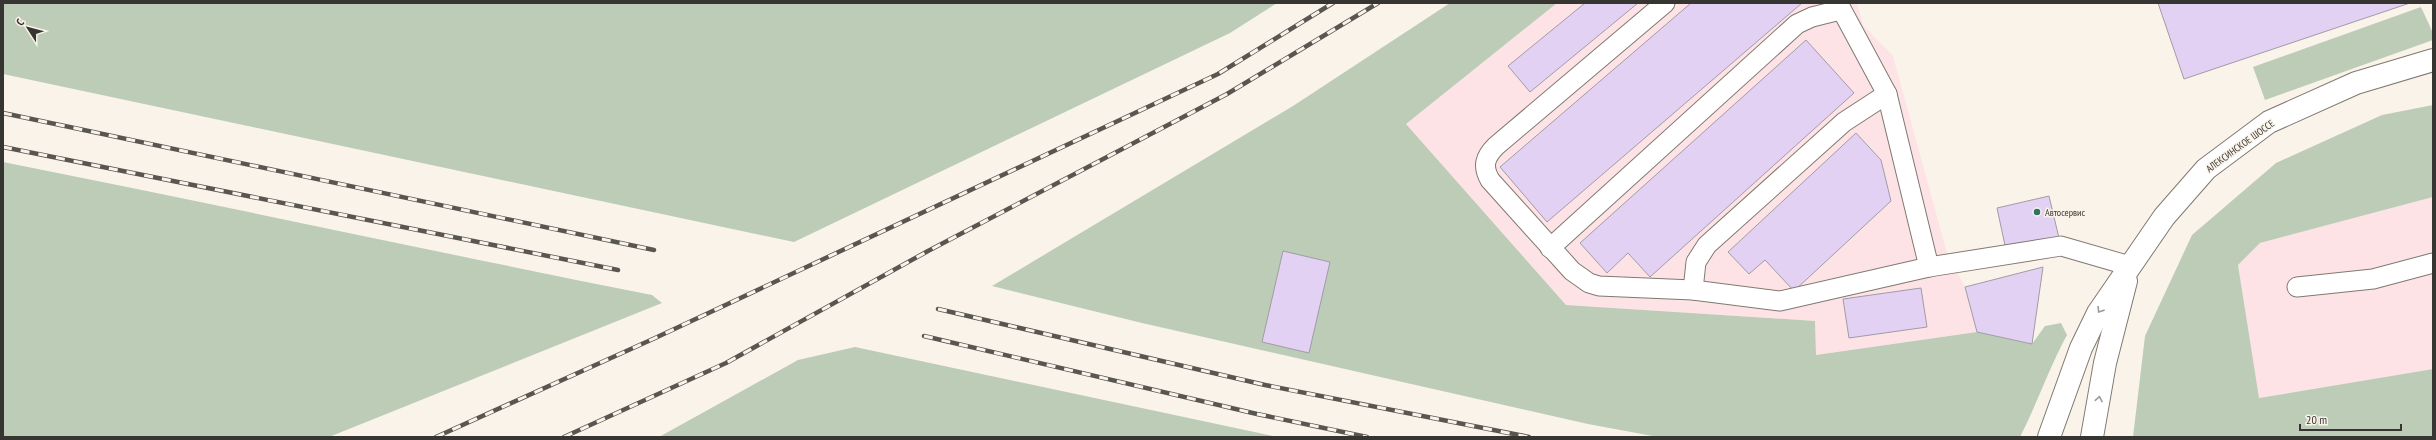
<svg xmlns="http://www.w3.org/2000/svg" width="2436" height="440" viewBox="0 0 2436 440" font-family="'PT Sans Narrow',sans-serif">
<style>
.industrial{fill:#fee3e6}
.green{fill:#bdccb7}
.building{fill:#e2d1f3;stroke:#a09ca5}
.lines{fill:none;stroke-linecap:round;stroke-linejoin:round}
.lane-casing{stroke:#7f7971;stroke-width:21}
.secondary-casing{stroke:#7f7971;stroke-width:24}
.lane{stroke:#fff;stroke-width:19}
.secondary{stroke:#fff;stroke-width:22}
.rail-casing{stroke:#595651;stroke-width:4.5}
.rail{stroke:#faf3ea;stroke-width:3;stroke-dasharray:9;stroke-linecap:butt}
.oneway{stroke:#9b9a98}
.poi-dot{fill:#2e7264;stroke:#faf3ea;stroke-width:1.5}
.labels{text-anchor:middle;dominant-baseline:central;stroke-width:3;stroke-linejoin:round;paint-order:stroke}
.street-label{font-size:10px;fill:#373531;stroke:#faf3ea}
.poi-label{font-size:10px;fill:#373531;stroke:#faf3ea;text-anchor:start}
</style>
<rect width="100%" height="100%" fill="#faf3ea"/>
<g class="industrial">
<path d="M1557 3H1857L1863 25 1893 56 1947 253 1965 287 1977 332 1816 355 1815 321 1566 305 1406 124Z"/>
<path d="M2433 197V369L2258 398 2238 265 2260 243Z"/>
</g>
<g class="green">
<path d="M3 3H1277L1230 33 794 242 3 74Z"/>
<path d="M1450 3H1557L1406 124 1566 305 1815 321 1816 355 1977 332 2032 344 2045 326 2061 323 2067 335C2049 368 2037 404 2020 437H1658L1588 424 1142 323 992 286 1293 106Z"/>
<path d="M2421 7 2433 33V40L2265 100 2253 67Z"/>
<path d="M2433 105V197L2260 243 2238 265 2259 398 2433 369V437H2133L2145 336 2192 235 2276 163 2382 115Z"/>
<path d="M3 162C220 205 435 252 652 295L662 303 329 437H3Z"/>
<path d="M855 347 1278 437H659L798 360Z"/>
</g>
<g class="building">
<path d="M1585 3H1638L1530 92 1508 66Z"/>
<path d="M1691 3H1802L1547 222 1500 167Z"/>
<path d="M2158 3H2410L2184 79Z"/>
<path d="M1806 40 1854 93 1650 277 1628 253 1607 273 1580 243Z"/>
<path d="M1856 133 1881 160 1891 201 1794 291 1765 260 1749 274 1728 252Z"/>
<path d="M2049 196 2059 238 2006 250 1997 208Z"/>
<path d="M1283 251 1330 262 1309 353 1262 342Z"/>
<path d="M2043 267 2032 344 1977 332 1965 287Z"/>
<path d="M1921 288 1927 327 1849 338 1843 299Z"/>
</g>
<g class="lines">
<g class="lane-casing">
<g id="lane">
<path d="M1665 3 1496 146C1485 157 1482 166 1490 180L1572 271 1589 283 1599 286 1693 290 1780 301 1929 267 2061 246 2130 266"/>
<path d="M1838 3 1887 94 1929 267"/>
<path d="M1550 248 1797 24 1812 17 1840 10"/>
<path d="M2297 287 2373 279 2433 263"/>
<path d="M1693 290 1696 262 1707 245 1844 122 1887 94"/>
</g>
</g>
<g class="secondary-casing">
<g id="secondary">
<path d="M2049 437 2081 348 2098 313 2164 217 2206 169 2269 122 2356 83 2433 60"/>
<path d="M2092 437 2105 363 2126 281"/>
</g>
</g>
<use href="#lane" class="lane"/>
<use href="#secondary" class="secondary"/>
<g class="rail-casing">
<g id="rail">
<path d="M3 113 654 250"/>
<path d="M3 147 618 270"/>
<path d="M938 309 1265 385 1529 437"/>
<path d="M924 336 1257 414 1367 437"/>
<path d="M436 437 653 339 1218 74 1333 3"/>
<path d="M564 437 726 363 928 251 1227 94 1378 3"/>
</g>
</g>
<use href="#rail" class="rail"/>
</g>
<defs><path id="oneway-chevron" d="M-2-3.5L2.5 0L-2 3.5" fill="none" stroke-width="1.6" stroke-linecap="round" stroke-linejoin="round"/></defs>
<g class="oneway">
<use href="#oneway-chevron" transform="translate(2100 310) rotate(122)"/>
<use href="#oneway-chevron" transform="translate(2099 399) rotate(-79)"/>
</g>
<circle class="poi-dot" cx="2037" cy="212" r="4"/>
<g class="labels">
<g class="street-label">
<text transform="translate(2240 146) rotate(-36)">АЛЕКСИНСКОЕ ШОССЕ</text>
</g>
<g class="poi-label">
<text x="2045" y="212">Автосервис</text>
</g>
</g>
<rect width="2436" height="440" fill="none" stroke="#373531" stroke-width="8"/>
<g transform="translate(28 28) rotate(306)" stroke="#faf3ea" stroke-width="3" paint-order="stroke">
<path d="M0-3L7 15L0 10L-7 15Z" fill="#373531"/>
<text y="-6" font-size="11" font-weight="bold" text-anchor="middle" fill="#373531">С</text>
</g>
<path d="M2300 424v6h101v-6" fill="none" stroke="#373531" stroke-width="2"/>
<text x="2306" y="424" font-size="12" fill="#373531" stroke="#faf3ea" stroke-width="3" paint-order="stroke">20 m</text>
</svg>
